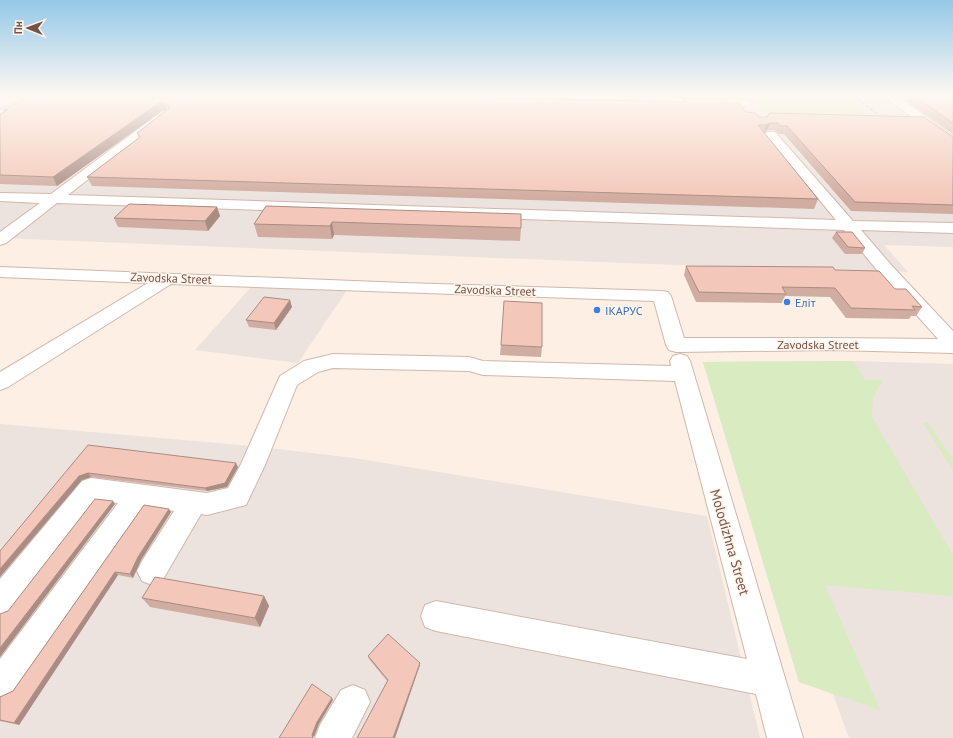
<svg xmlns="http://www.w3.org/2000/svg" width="953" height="738" viewBox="0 0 953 738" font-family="'PT Sans',sans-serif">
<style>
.industrial{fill:#ece3de}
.green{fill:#d8ebc1}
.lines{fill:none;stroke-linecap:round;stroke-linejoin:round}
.minor-casing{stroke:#d1b7ac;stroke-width:2}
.minor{fill:#fff;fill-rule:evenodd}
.rail{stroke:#b0a1c7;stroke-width:1.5;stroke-dasharray:3.5 2;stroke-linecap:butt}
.wall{fill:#d1aca0}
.shaded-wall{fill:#aa8c82}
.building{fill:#f3c8ba;stroke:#aa8c82}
.shop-dot{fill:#3f7fe0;stroke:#fff4ea;stroke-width:1.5}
.labels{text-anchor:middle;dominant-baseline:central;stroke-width:3;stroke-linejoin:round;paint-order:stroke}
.street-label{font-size:12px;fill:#765248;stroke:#fff4ea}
.shop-label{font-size:12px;fill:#366cbe;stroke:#fff4ea;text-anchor:start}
.near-street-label{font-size:14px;fill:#765248;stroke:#fff4ea}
</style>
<rect width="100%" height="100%" fill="#fdefe3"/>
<g class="industrial">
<path d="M23 95H915L917 96H882L953 149V247L884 245 908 272 650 264 0 238V107Z"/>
<path d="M252 286 347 290 298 363 195 350Z"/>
<path d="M853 361 953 364V738H849L833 694 799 682 703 362Z"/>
<path d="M0 424 252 446 354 458 707 516 760 738H0Z"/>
</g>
<g class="green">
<path d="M436 95H508L514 100H505Z"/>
<path d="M749 95H844L877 123 771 121Z"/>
<path d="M853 361 865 380H883L873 397 872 417 953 555V596L825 585 880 710 799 682 703 362Z"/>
<path d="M927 422 953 459V470L923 423Z"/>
</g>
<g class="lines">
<g class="minor-casing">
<g id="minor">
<path d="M29 95H42L0 117V110Z"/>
<path d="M887 95 932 96 933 98 932 100 928 101 903 100 953 136V145L949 144 887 99 886 97Z"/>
<path d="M674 98 747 100 752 103 747 106 670 103 669 101Z"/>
<path d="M160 115 166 118 164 120 68 195 836 220 765 134 767 132H775L853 221 953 223V233L861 230 893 267 953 331V353L832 350 676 352 669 350 666 345 654 301 171 284 8 387 0 390V372L148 283 0 277V267L404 283 662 291 668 292 671 296 684 338H832L938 339 881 275 844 230 57 203 6 243 0 245V232L40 203 0 201V193L51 194 156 116Z"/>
<path d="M333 354 469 357 483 361 671 366 670 361 673 356 680 354 687 356 690 361 803 738H767L756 694 436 631 425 627 421 616 425 605 436 601 747 659 675 381 483 375 469 371 333 368 318 372 297 385 265 465 246 505 207 515 201 514 162 581 152 585 142 581 137 571 142 561 174 511 146 507 16 693 4 698 0 696V659L118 503 97 501 11 613 0 617V579L82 481 91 478 207 493 228 488 241 464 280 376 304 361Z"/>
<path d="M353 685 365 690 370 702 352 738H315L320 725 341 690Z"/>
</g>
</g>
<use href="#minor" class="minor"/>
<path class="rail" d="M853 95 888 122"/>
</g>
<g class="wall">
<path d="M32 95 682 102 683 98 728 103 746 112 759 117 953 137V214L851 211 784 134H779L775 130H767L764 133 818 199 814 209 92 186 87 177 139 138 137 133 167 110 162 111 57 186 0 184V114L4 112 3 110Z"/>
<path d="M911 95H953V134L908 102Z"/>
<path d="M266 206 521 228 520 241 334 235 332 239 258 237 254 224Z"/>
<path d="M217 207 220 216 208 231 118 227 114 218Z"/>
<path d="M836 232 865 248 862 254H845L832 238Z"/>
<path d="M686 266 835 270 895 289 922 307 916 316H911L909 319 846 318 830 297 785 296 782 303 696 302 684 275Z"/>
<path d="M292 307 276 330 249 327 246 320Z"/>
<path d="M501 345 542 347 541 357 500 355Z"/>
<path d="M88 445 238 467 227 487 207 491 91 477 82 480Z"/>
<path d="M144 505 171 512 141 560 133 578 118 575 19 725 0 721V697L13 691Z"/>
<path d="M264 596 269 606 260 627 150 607 142 598Z"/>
<path d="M368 656 420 665 388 682 369 659Z"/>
</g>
<g class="shaded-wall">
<path d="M164 102 167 110 162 111 57 186 53 177 159 103Z"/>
<path d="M770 123 767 130 764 133 766 125Z"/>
<path d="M217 207 220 216 208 231 205 221Z"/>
<path d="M332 222 334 235 332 239 330 226Z"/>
<path d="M290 300 292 307 276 330 274 323Z"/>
<path d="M236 463 238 467 227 487 207 491 205 488Z"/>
<path d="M88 473 91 477 82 480 0 577V569L79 476Z"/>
<path d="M113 501 115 504 0 657V648Z"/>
<path d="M169 509 171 512 141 560 133 578 130 574 138 557Z"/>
<path d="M115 572 118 575 19 725 14 723Z"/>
<path d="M264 596 269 606 260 627 255 618Z"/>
<path d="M420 663V665L395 738H393Z"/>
<path d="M332 698 333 700 319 724 314 737 312 735 317 722Z"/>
</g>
<g class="building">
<path d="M32 95H381L685 102 683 98 725 99 728 103H739L746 112 755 113 759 117H767L770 113 924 117 953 137V205L855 202 787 126H781L778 123H770L766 125H758L818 199 87 177 140 137 137 133 168 109 170 106 164 102 159 103 53 177 0 175V114L8 110H3Z"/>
<path d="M913 95H953V123Z"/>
<path d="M129 204 217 207 205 221 114 218Z"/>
<path d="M266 206 521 214V228L332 222 330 226 254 224Z"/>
<path d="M836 232H852L865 248 848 247Z"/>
<path d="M686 266 833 267 835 270 879 271 895 289H906L922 307 912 306 915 310 851 308 835 288 782 287 786 294 699 292Z"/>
<path d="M264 297 290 300 274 323 246 320Z"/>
<path d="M504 301 542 303V347L501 345Z"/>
<path d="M88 445 236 463 225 483 205 488 88 473 79 476 0 569V551Z"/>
<path d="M95 499 113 501 0 648V614L8 611Z"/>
<path d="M144 505 169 509 138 557 130 574 115 572 14 723 0 720V697L13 691Z"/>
<path d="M155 577 264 596 255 618 142 598Z"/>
<path d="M388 634 420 663 393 738H357L388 680 368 656Z"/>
<path d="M312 684 332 698 317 722 312 735 313 737 312 738H279Z"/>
</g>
<linearGradient id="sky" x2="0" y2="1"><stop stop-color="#94c8e8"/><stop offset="0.48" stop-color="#fef8f2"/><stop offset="1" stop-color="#fef8f2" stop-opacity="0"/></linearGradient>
<rect width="953" height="199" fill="url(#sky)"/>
<g class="shop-dot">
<circle cx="787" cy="302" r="4"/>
<circle cx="597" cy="310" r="4"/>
</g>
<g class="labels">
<g class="street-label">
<text transform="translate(171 278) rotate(2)">Zavodska Street</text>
<text transform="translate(495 290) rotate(2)">Zavodska Street</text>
<text x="818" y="344">Zavodska Street</text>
</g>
<g class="shop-label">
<text x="795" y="302">Еліт</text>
<text x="605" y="310">ІКАРУС</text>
</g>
<g class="near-street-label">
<text transform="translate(730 542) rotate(74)">Molodizhna Street</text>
</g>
</g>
<g transform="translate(28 28) rotate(271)" stroke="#fff4ea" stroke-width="3" paint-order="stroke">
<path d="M0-3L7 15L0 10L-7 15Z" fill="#765248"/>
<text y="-6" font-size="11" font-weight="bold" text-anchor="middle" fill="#765248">Пн</text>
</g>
</svg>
